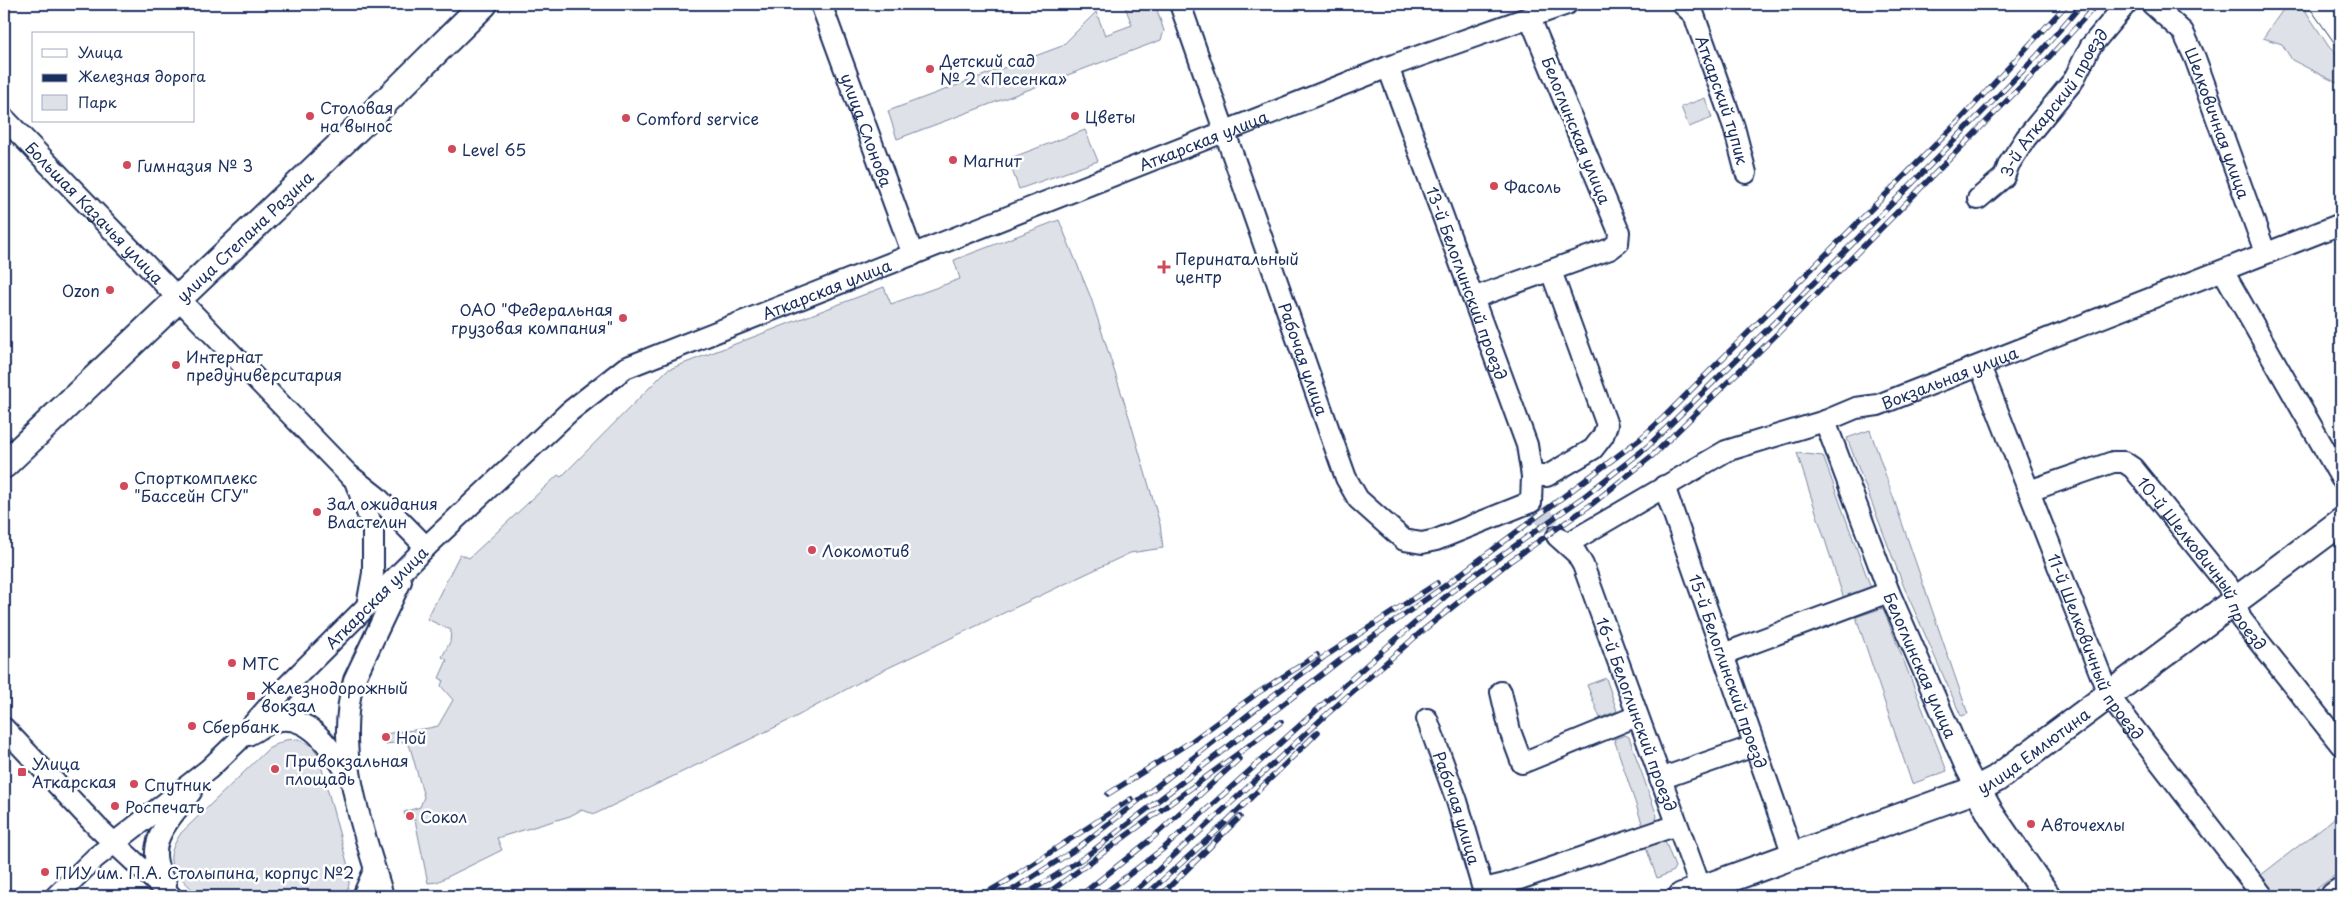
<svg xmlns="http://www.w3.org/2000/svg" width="2345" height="900" viewBox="0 0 2345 900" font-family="'Playpen Sans',sans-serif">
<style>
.green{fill:#dee1e7;stroke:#7c88a2}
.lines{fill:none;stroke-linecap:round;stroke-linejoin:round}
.minor-tunnel{stroke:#d1d5df;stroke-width:20;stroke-dasharray:20 10;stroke-linecap:butt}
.minor-casing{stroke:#1b2f5e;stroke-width:24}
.major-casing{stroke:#1b2f5e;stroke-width:30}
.minor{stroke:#fff;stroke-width:20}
.major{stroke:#fff;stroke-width:26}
.tram{stroke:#1b2f5e;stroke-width:1}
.rail-casing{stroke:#1b2f5e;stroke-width:5.5}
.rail{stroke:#fff;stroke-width:4;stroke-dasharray:11;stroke-linecap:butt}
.poi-dot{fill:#d1495b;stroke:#fff;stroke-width:2}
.labels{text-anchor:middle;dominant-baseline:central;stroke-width:5;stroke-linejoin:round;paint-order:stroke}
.poi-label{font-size:16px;fill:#1b2f5e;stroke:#fff;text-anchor:start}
.street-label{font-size:16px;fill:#1b2f5e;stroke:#fff}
</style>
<rect width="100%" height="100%" fill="#fff"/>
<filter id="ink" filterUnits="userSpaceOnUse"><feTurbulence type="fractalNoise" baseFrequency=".02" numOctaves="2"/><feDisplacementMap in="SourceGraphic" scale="10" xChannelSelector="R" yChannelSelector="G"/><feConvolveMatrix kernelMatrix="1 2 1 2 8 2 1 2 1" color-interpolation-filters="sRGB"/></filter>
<g filter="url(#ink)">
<g class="green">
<path d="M1124 4H1155L1164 31 1161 40 897 139 888 111 1062 46 1096 12 1105 35 1132 25Z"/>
<path d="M2287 4H2301L2329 47 2341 59V85L2292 60 2282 44 2263 38Z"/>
<path d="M1705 98 1712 118 1689 127 1681 107Z"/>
<path d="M1085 130 1098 161 1019 189 1008 159Z"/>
<path d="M1059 220 1091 298 1130 420 1160 524 1163 548 1130 553 869 677 790 720 595 814 581 810 570 816 497 838 502 850 437 882 428 883 415 820H406L404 812 420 807 424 797 410 747 404 742 385 744 382 735C401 730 419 731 438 726L453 700 441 686 443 680 439 678 447 660 442 657 450 642 451 630 427 619 460 554 469 558 558 475 561 477 667 370 884 287 891 304 960 279 954 260Z"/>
<path d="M1870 430 1968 714 1961 716 1904 587 1847 438Z"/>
<path d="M1797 453 1823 456 1871 588 1844 599Z"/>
<path d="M1883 608 1947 771 1912 784 1856 617Z"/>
<path d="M1606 678 1617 711 1600 718 1587 685Z"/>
<path d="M1625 735 1629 737 1657 816 1656 820 1643 826 1614 739Z"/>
<path d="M298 739 311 745 318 754 349 870V884L346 896H199C176 872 159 866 181 833L268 749 285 740Z"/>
<path d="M2341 813V871L2307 896H2277L2261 875Z"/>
<path d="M1664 838 1675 867 1672 872 1657 878 1645 845Z"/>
</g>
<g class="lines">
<path class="minor-tunnel" d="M1539 510 1557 536"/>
<g class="minor-casing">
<g id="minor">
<path id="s1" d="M821 4 913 255"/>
<path id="s2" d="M1180 4 1331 436 1346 478 1358 499 1404 540 1422 543 1436 540 1531 502"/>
<path id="s3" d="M1682 4 1694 15 1734 127 1746 173"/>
<path id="s4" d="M2152 4 2183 32 2195 58 2265 252"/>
<path id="s5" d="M1388 67 1527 445 1532 476 1531 502"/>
<path id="s6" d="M4 118 348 474 376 496 426 547"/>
<path id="s7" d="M1978 199 2004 177 2009 164 2026 138 2073 81 2090 47 2126 4"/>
<path d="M2223 271 2341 478"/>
<path d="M1473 298 1610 249 1618 243 1619 232 1530 18"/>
<path id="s8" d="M1980 366 2109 696 2263 896"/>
<path id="s9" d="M1825 421 1889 592 1966 768 1977 789"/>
<path d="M1532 476H1547L1593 449 1603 436 1607 425 1551 271"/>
<path d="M355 481 373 528V573L367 606"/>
<path id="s10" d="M1664 486 1793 855"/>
<path id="s11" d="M2029 491 2113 462H2124L2133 468 2228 586 2241 619 2341 745"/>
<path id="s12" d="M1557 536 1576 553 1583 565 1701 889"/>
<path id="s13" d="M1567 544 1726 451 1825 421 1856 408 1878 405 2341 224"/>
<path d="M1723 654 1889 592"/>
<path d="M1501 692 1510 731 1522 763 1637 716"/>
<path id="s14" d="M1427 719 1457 801 1485 896"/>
<path d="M4 728 97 827 171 896"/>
<path d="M248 735C256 731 264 725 272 722 309 709 333 753 350 777"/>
<path d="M1660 779 1754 746"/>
<path d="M166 884C141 845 167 823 191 792"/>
<path d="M1484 889 1505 884 1677 825"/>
<path id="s15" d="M56 896 95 858 209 769 238 741 287 686 426 547 569 412 625 368 1388 67 1567 4"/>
<path d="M363 896 374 871"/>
<path d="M383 896C363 827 333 752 354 680L401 581"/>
</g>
</g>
<g class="major-casing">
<g id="major">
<path id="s16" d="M4 465 385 102 484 4"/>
<path d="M1977 789 1992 816 2047 896"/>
<path id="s17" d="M1682 896 1977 789 1996 779 2341 522"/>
<path d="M2334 896 2341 891"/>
</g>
</g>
<use href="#minor" class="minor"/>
<use href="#major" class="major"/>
<path class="tram" d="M2307 4 2341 52"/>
<g class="rail-casing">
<g id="rail">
<path d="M1108 794 1192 741 1256 694 1317 655"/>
<path d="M981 896 1007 881 1131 799"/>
<path d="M1003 896 1079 847 1262 704 1324 657 1437 583"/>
<path d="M1023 896 1085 857 1343 658 1446 585 1640 439 1663 418 1961 119 2067 4"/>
<path d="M1044 896 1281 722"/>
<path d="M1080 896 1150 840 1239 759"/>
<path d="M1101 896 1164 848 1381 652 1452 591 1586 495 1647 447 1779 318 1941 154 2036 57 2082 4"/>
<path d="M1130 896 1326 715 1421 632 1509 562 1592 504 1653 455 1774 337 2043 64 2097 4"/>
<path d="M1145 896 1221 827 1318 732"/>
<path d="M1160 896 1240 817"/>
</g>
</g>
<use href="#rail" class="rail"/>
</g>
</g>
<g class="poi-dot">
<circle cx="930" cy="69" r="5"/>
<circle cx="310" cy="116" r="5"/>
<circle cx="1075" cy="116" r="5"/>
<circle cx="626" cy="118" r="5"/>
<circle cx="452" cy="149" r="5"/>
<circle cx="953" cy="160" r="5"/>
<circle cx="127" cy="165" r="5"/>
<circle cx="1494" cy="186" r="5"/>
<path d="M1161.5 259.5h5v5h5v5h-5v5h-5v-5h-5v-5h5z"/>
<circle cx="110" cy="290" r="5"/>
<circle cx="623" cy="318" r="5"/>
<circle cx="176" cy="365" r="5"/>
<circle cx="124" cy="486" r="5"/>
<circle cx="317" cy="512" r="5"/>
<circle cx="812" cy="550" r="5"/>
<circle cx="232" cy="663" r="5"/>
<rect x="246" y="691" width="10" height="10" rx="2.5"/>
<circle cx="192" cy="726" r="5"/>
<circle cx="386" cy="737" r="5"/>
<circle cx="275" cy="769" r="5"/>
<rect x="17" y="767" width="10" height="10" rx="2.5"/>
<circle cx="134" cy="784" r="5"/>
<circle cx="115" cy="806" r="5"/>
<circle cx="410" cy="816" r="5"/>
<circle cx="2031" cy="824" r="5"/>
<circle cx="45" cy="872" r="5"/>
</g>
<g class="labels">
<g class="poi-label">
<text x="940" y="60">Детский сад<tspan x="940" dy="18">№ 2 «Песенка»</tspan></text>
<text x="320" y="107">Столовая<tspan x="320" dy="18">на вынос</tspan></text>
<text x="1085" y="116">Цветы</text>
<text x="636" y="118">Comford service</text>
<text x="462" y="149">Level 65</text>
<text x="963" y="160">Магнит</text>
<text x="137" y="165">Гимназия № 3</text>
<text x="1504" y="186">Фасоль</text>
<text x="1175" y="258">Перинатальный<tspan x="1175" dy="18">центр</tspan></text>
<text x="100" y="290" text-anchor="end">Ozon</text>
<text x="613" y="309" text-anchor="end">ОАО "Федеральная<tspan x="613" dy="18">грузовая компания"</tspan></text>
<text x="186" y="356">Интернат<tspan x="186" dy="18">предуниверситария</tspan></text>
<text x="134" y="477">Спорткомплекс<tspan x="134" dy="18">"Бассейн СГУ"</tspan></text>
<text x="327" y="503">Зал ожидания<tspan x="327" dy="18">Властелин</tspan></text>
<text x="822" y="550">Локомотив</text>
<text x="242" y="663">МТС</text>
<text x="261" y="687">Железнодорожный<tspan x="261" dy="18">вокзал</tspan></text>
<text x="202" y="726">Сбербанк</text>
<text x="396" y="737">Ной</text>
<text x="285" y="760">Привокзальная<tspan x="285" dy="18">площадь</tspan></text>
<text x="32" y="763">Улица<tspan x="32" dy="18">Аткарская</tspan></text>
<text x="144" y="784">Спутник</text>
<text x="125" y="806">Роспечать</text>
<text x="420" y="816">Сокол</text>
<text x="2041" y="824">Авточехлы</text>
<text x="55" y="872">ПИУ им. П.А. Столыпина, корпус №2</text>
</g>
<g class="street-label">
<text stroke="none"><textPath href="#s3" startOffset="106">Аткарский тупик</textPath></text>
<text stroke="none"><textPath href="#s7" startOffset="124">3-й Аткарский проезд</textPath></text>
<text stroke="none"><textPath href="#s4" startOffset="139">Шелковичная улица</textPath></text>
<text stroke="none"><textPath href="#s1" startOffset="134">улица Слонова</textPath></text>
<text transform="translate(1577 130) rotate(68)">Белоглинская улица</text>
<text stroke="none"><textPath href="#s15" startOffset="1399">Аткарская улица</textPath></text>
<text stroke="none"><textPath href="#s6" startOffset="131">Большая Казачья улица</textPath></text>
<text stroke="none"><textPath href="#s16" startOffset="332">улица Степана Разина</textPath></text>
<text stroke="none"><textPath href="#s5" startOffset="230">13-й Белоглинский проезд</textPath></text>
<text stroke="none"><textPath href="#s15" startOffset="994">Аткарская улица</textPath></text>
<text stroke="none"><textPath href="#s2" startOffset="376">Рабочая улица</textPath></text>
<text stroke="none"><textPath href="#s13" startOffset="420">Вокзальная улица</textPath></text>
<text stroke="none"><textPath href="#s11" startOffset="229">10-й Шелковичный проезд</textPath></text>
<text stroke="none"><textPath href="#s15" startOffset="439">Аткарская улица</textPath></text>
<text stroke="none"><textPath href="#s8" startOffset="304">11-й Шелковичный проезд</textPath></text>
<text stroke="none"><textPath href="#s9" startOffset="262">Белоглинская улица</textPath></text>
<text stroke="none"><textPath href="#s10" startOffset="196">15-й Белоглинский проезд</textPath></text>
<text stroke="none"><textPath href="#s12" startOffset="198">16-й Белоглинский проезд</textPath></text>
<text stroke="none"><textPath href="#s17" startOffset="382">улица Емлютина</textPath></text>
<text stroke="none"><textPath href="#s14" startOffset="94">Рабочая улица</textPath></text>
</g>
</g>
<rect width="2345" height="900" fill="none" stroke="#fff" stroke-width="20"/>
<rect x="10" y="10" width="2325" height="880" fill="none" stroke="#1b2f5e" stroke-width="2" filter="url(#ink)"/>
<rect x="32" y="32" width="162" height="90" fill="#ffffff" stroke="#a4acbf"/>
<rect x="42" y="49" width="25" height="8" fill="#ffffff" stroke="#a4acbf"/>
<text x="78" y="58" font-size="15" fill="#1b2f5e">Улица</text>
<rect x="42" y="74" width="25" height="8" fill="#1b2f5e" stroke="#a4acbf"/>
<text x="78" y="82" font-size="15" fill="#1b2f5e">Железная дорога</text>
<rect x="42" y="95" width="25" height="15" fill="#dee1e7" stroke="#a4acbf"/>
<text x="78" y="108" font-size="15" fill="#1b2f5e">Парк</text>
</svg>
